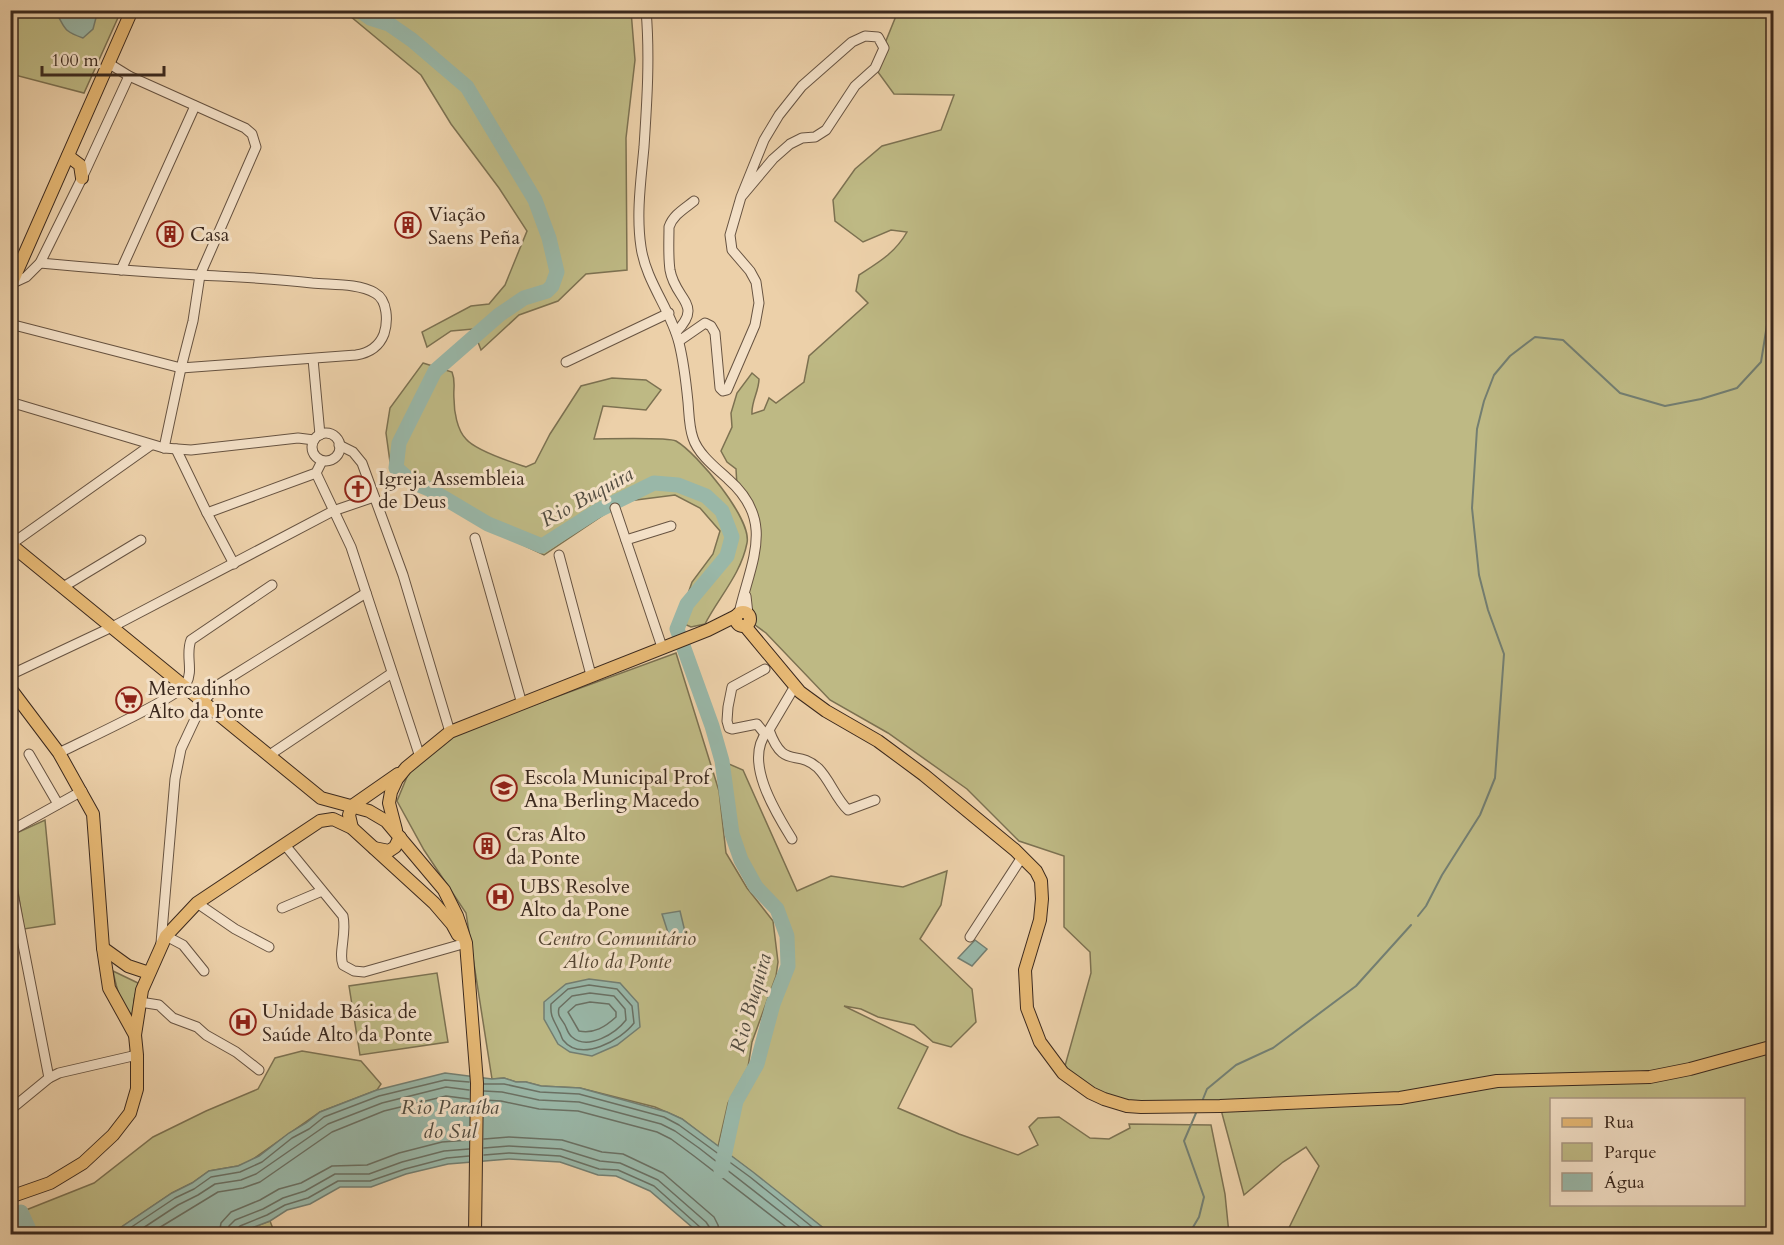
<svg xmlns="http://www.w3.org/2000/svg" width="1784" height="1245" viewBox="0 0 1784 1245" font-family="Cardo,serif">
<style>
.green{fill:#beb984;stroke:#7c7151;stroke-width:1.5;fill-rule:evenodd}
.water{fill:#99b7a8;stroke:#737e71;stroke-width:1.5}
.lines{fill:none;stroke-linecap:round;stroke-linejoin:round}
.shore{stroke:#6a7063;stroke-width:1.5}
.stream{stroke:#737e71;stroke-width:2}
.river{stroke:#99b7a8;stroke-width:15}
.minor-casing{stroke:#675341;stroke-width:11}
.major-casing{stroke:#3b291e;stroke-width:14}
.minor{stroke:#f3e0c7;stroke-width:9}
.major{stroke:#e6b874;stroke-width:12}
.labels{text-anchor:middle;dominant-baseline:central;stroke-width:6;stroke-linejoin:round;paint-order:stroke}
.poi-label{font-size:20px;fill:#3b291e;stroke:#f3e0c7;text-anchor:start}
.park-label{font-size:20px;font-style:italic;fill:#554632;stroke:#f3e0c7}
.water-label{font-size:21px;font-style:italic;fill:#524c40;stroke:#f3e0c7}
</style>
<rect width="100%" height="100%" fill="#ecd0a9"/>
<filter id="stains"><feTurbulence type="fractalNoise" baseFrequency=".00333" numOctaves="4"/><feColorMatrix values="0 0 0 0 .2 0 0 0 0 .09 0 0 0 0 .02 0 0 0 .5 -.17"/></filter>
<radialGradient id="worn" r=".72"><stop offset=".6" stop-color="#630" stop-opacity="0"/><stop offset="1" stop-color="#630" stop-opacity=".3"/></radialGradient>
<g class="green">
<path d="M10 11H121L84 93 11 74Z"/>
<path d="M344 11H631L635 60 626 138 627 270 586 274 558 301 519 315 481 350 473 329 451 331 427 347 422 332 471 306 489 304 505 285 527 231 499 188 451 124 421 75Z"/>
<path d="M898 11H1773V1234H1286L1319 1166 1306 1147 1283 1162 1244 1195 1220 1106H1127L1063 1073 1091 973 1090 952 1064 927V856L1019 841 967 789 888 733 830 700 766 633 751 622 748 614 745 586 755 547 750 504 737 486 736 469 727 462 721 451 732 427 731 413 737 393 752 373 759 379C759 391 751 402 752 414L764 410 769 398 776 403 804 382 809 356 868 303 856 291 859 275C879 262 895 253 907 232L891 230 863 242 835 221 833 200 855 169 882 146 941 130 954 95 894 94 875 68ZM1552 1100H1744V1204H1552Z"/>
<path d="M423 363 452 372C456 382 453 388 454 399 454 411 457 430 466 439 476 451 511 462 526 467L535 463 550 434 581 386 612 378 646 380 661 390 646 410 603 406 594 439C607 439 667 437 676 441 697 453 752 519 747 543 741 574 719 597 705 624L691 627 675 620 683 608 692 582 713 554 720 531 700 508 675 495 628 501 611 510 544 555 481 525 406 483 390 462 386 433 390 408Z"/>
<path d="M676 653 719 791 726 853 747 888 773 921 778 962 776 976 752 1042 748 1067 728 1103 718 1147 682 1119 655 1107 580 1088 541 1086 526 1082H516L504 1078 492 1079 466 913 424 850 397 801 409 772 452 735Z"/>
<path d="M722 761 743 770 797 891 831 876 903 887 947 871 941 905 920 939 972 989 976 1022 951 1047 933 1042 914 1025 878 1017 861 1009 844 1006 928 1047 898 1108 959 1134 1018 1155 1038 1145 1029 1127 1038 1118 1059 1117 1090 1138 1109 1139 1130 1128 1129 1124 1211 1125 1225 1194 1229 1234H831L726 1152 736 1101 757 1064 773 1004 788 966 787 936 777 909 756 887 741 860 732 834Z"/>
<path d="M45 820 55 924 24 929 11 848 10 836Z"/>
<path d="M113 971 138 983 134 1000 133 1016C120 1005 116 986 113 971Z"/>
<path d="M437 973 448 1042 360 1055 349 986Z"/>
<path d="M302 1051 361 1061 381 1084 377 1090 320 1112 249 1162 238 1166 209 1171 192 1183 172 1193 111 1234H31L21 1212 94 1183 153 1137 206 1111 258 1089 275 1058Z"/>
<path d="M270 1221 275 1234H235Z"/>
</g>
<g class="water">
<path d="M55 11H94L97 14 93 29 83 38C61 30 66 28 55 11Z"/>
<path d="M680 911 687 940 671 942 662 914Z"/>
<path d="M975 940 987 949 972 966 958 958Z"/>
<path d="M589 979 620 983 638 1003 640 1027 617 1045 592 1056 570 1052 558 1044 544 1019V1002L566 984Z"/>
<path d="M445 1073 492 1079 504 1078 516 1082H526L541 1086 580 1088 667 1112 682 1119 753 1172 831 1234H700L650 1191 616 1176 598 1175 560 1162 509 1159 448 1164 406 1174 371 1187H340L310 1204 287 1210 270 1221 235 1234H111L172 1193 192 1183 209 1171 238 1166 259 1156 289 1133 306 1123 320 1112 377 1090Z"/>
</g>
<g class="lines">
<g class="shore">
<path d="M589 985 617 989 632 1006 634 1023C621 1040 581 1063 563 1040 561 1037 561 1034 559 1031 554 1020 550 1017 551 1004L568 989Z"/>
<path d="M590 993 614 996 625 1009 626 1020C616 1033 588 1051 572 1037 568 1034 567 1029 565 1025 561 1018 557 1016 559 1008L572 996Z"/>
<path d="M590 1002 609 1004 616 1012V1017C605 1027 594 1034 579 1031L568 1012 576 1005Z"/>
<path d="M484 1084H504L540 1092 579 1094 664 1117 679 1125 750 1177 821 1234"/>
<path d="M484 1091 502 1092 539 1100 579 1102 661 1124 675 1131 699 1148 809 1234"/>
<path d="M484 1100 501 1101 539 1109 578 1111 657 1132 671 1139 694 1156 795 1234"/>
<path d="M484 1139 509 1137 562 1140 602 1152 623 1154 663 1173 714 1217 718 1225 720 1234"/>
<path d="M484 1148 509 1146 561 1149 600 1161 620 1163 658 1180 706 1222 710 1228 711 1234"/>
<path d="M484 1155 509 1153 560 1156 599 1169 618 1170 654 1186 701 1228 703 1234"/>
<path d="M121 1234 175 1198 194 1189 211 1177 240 1172 262 1162 292 1138 309 1129 324 1117 379 1096 445 1080 469 1082"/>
<path d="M134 1234 178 1205 198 1195 215 1184 241 1180 256 1174 328 1124 382 1103 446 1087 469 1090"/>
<path d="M149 1234 218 1192 243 1188 260 1182 332 1132 384 1111 446 1096 469 1099"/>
<path d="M219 1234 221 1223 231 1212 260 1200 279 1189 301 1183 332 1166 367 1165 399 1153 442 1142 469 1140"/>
<path d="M228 1234 229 1226 235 1220 263 1209 283 1198 305 1191 335 1174H369L402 1162 444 1151 469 1149"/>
<path d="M236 1234V1230L240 1226 267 1215 285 1205 308 1198 338 1181H370L405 1169 447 1158 469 1156"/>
</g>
<g class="stream">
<path d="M1418 916 1426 906 1442 875 1480 815 1495 778 1504 654 1488 610 1479 575 1472 508 1477 429 1484 401 1494 375 1510 356 1535 337 1563 340 1620 393 1665 406 1701 399 1737 388 1761 362 1767 325 1774 314"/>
<path d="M1203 1099 1207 1089 1236 1065 1273 1048 1356 986 1411 925"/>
<path d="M1189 1234 1199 1217 1204 1197 1184 1141 1196 1113"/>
</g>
<g class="river">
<path d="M359 10 370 18 389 24 412 40 467 87 535 200 549 238 557 272 552 286 547 291 524 298 499 315 435 371 399 443 396 468 412 482 429 489 488 524 542 546 597 511 654 483 678 485 706 496 722 511 732 537 727 556 687 604 677 629 712 726 722 761 732 834 741 860 756 887 777 909 787 936 788 966 773 1004 757 1064 736 1101 721 1171"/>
<path d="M21 1212 31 1234"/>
</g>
<g class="minor-casing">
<g id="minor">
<path d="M646 10C650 56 647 101 644 147 641 180 636 214 641 247 646 282 671 310 679 343 684 363 686 382 688 402 689 413 689 427 693 438 698 454 716 468 728 479 776 521 751 561 739 613"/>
<path d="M108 63 129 76 245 128 252 134 256 147 200 275 193 321 181 368 164 448"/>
<path d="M121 270 195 106"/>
<path d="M13 283 26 277 40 263 82 178 129 76"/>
<path d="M10 324 181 368 356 355C369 353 379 347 384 334 388 322 388 300 375 293 358 283 331 285 312 283 274 278 236 277 198 275 145 272 93 268 40 263"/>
<path d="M676 332C704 304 675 300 670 270 668 256 669 241 669 227 673 215 684 209 694 201"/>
<path d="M679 341 705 323 711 326 715 333 720 388 723 391 727 390 755 325 759 303 756 282 750 271 732 250 730 235 741 197 764 140 779 115 802 86 852 42 865 36 878 37 884 48 875 68 855 86 826 130 815 137 802 138 790 144 773 159 741 197"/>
<path d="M313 359 320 435"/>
<path d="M566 362 669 313"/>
<path d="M10 402 164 448 191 450 298 438 314 440"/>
<circle cx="326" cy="447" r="14"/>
<path d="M339 445 353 452 362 463 403 575 450 732"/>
<path d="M176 449 207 513 234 564"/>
<path d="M316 473 351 547 420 757"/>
<path d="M615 508 662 647"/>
<path d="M207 513 316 473 322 461"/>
<path d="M475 538 522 704"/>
<path d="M626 540 671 526"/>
<path d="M10 545 151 445"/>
<path d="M559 555 591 675"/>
<path d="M63 587 141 540"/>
<path d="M746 596 748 614"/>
<path d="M765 669 732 687 728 707 727 721 729 728 732 729 757 724 765 734"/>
<path d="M10 675 112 627 333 511 374 497"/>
<path d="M795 686 769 730C784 771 796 748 818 768 830 780 836 799 848 810L875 800"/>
<path d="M767 732C743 761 776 813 792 839"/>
<path d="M59 753C78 743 179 697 186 684 194 670 185 655 191 640L272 585"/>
<path d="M29 754 58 804"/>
<path d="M268 756 392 673"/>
<path d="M10 831 82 791"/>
<path d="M285 845 343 916C347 934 338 953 343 965L354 971 364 972 466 943"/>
<path d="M10 878 49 1078"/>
<path d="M197 903 235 929 269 947"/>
<path d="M282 908 322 891"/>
<path d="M166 936 183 945 204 971"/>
<path d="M970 937 1022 857"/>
<path d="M161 943 175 779 181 749 203 702 218 685 366 593"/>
<path d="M140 1002 159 1005 173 1018 197 1027 206 1035 236 1052 259 1070"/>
<path d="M10 1110 49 1078 59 1073 137 1055"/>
</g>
</g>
<g class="major-casing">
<g id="major">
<path d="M68 156 80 165 82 178"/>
<path d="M10 287 132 10"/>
<path d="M10 544 321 798 369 811 386 821 444 890 457 916 466 943 477 1083 475 1234"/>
<circle cx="743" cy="619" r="7"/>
<path d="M745 626 800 692 826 711 878 741 924 775 1015 850 1036 871 1041 881 1042 899 1040 920 1025 970 1027 1008 1040 1042 1063 1073 1091 1093 1104 1099 1127 1106 1141 1107 1220 1106 1400 1098 1497 1081 1650 1077 1690 1069 1774 1046"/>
<path d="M10 688 59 753 93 814 103 948 109 988 135 1035 137 1055V1089L130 1113 113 1135 83 1163 50 1183 10 1197"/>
<path d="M352 828 349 815 352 806 398 774"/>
<path d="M396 830 389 803 391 792 397 779 406 768 450 732 708 630 736 616"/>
<path d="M374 848 389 851 395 847 400 837"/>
<path d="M103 948 128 966 149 973"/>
<path d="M135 1035 142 990 166 936 197 903 320 821 333 819 352 828 434 903 452 924 458 935"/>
</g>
</g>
<use href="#minor" class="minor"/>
<use href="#major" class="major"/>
</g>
<defs>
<g id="building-ring" transform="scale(1.35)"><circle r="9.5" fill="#f3e0c7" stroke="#8f2418" stroke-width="1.5"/><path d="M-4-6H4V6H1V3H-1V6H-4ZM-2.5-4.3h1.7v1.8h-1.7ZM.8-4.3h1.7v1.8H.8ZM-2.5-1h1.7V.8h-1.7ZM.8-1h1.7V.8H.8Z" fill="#8f2418"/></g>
<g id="church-ring" transform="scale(1.35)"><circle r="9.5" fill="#f3e0c7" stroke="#8f2418" stroke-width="1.5"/><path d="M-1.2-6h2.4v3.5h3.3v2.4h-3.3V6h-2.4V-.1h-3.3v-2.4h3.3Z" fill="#8f2418"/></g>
<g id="supermarket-ring" transform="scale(1.35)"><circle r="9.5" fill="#f3e0c7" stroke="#8f2418" stroke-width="1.5"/><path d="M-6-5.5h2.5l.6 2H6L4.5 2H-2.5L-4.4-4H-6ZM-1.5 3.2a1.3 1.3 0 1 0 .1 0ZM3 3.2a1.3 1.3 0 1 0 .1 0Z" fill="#8f2418"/></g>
<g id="school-ring" transform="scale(1.35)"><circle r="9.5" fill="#f3e0c7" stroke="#8f2418" stroke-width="1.5"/><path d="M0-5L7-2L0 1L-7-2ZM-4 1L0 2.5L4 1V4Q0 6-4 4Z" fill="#8f2418"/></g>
<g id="hospital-ring" transform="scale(1.35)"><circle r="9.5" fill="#f3e0c7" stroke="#8f2418" stroke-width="1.5"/><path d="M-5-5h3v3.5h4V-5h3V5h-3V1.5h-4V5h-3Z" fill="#8f2418"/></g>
</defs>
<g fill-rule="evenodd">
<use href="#building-ring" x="408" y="225"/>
<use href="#building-ring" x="170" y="234"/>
<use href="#church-ring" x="358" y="489"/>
<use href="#supermarket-ring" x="129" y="700"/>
<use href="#school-ring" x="504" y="788"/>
<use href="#building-ring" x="487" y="846"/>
<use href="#hospital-ring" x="500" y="897"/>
<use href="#hospital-ring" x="243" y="1022"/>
</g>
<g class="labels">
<g class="poi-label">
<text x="428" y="214">Viação<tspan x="428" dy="23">Saens Peña</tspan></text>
<text x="190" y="234">Casa</text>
<text x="378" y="478">Igreja Assembleia<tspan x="378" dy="23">de Deus</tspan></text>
<text x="148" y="688">Mercadinho<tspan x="148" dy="23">Alto da Ponte</tspan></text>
<text x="524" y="777">Escola Municipal Prof<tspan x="524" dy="23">Ana Berling Macedo</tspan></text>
<text x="506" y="834">Cras Alto<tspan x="506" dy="23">da Ponte</tspan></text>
<text x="520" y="886">UBS Resolve<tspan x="520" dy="23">Alto da Pone</tspan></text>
<text x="262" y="1011">Unidade Básica de<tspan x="262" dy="23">Saúde Alto da Ponte</tspan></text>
</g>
<g class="park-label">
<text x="617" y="938">Centro Comunitário<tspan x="617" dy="23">Alto da Ponte</tspan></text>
</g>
<g class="water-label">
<text transform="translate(587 497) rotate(-29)">Rio Buquira</text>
<text transform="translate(751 1003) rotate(-74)">Rio Buquira</text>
<text x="450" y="1107">Rio Paraíba<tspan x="450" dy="24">do Sul</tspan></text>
</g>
</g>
<rect width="1784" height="1245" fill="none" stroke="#ecd0a9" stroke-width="36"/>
<rect x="12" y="12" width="1760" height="1221" fill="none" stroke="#3b291e" stroke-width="3"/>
<rect x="18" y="18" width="1748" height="1209" fill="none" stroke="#3b291e" stroke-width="1.5"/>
<rect x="1550" y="1098" width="195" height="108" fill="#f3e0c7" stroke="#a99783" stroke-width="1.5"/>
<rect x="1562" y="1118" width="30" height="9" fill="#e6b874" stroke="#a99783" stroke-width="1.5"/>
<text x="1604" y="1128" font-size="18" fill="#3b291e">Rua</text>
<rect x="1562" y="1143" width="30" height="18" fill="#beb984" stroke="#a99783" stroke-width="1.5"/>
<text x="1604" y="1158" font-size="18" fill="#3b291e">Parque</text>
<rect x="1562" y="1173" width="30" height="18" fill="#99b7a8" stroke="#a99783" stroke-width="1.5"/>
<text x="1604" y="1188" font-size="18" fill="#3b291e">Água</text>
<path d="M42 66v9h122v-9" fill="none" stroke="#3b291e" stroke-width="3"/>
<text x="51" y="66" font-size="18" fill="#3b291e" stroke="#f3e0c7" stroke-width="4.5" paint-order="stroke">100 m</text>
<rect width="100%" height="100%" filter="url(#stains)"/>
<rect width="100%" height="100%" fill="url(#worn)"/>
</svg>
